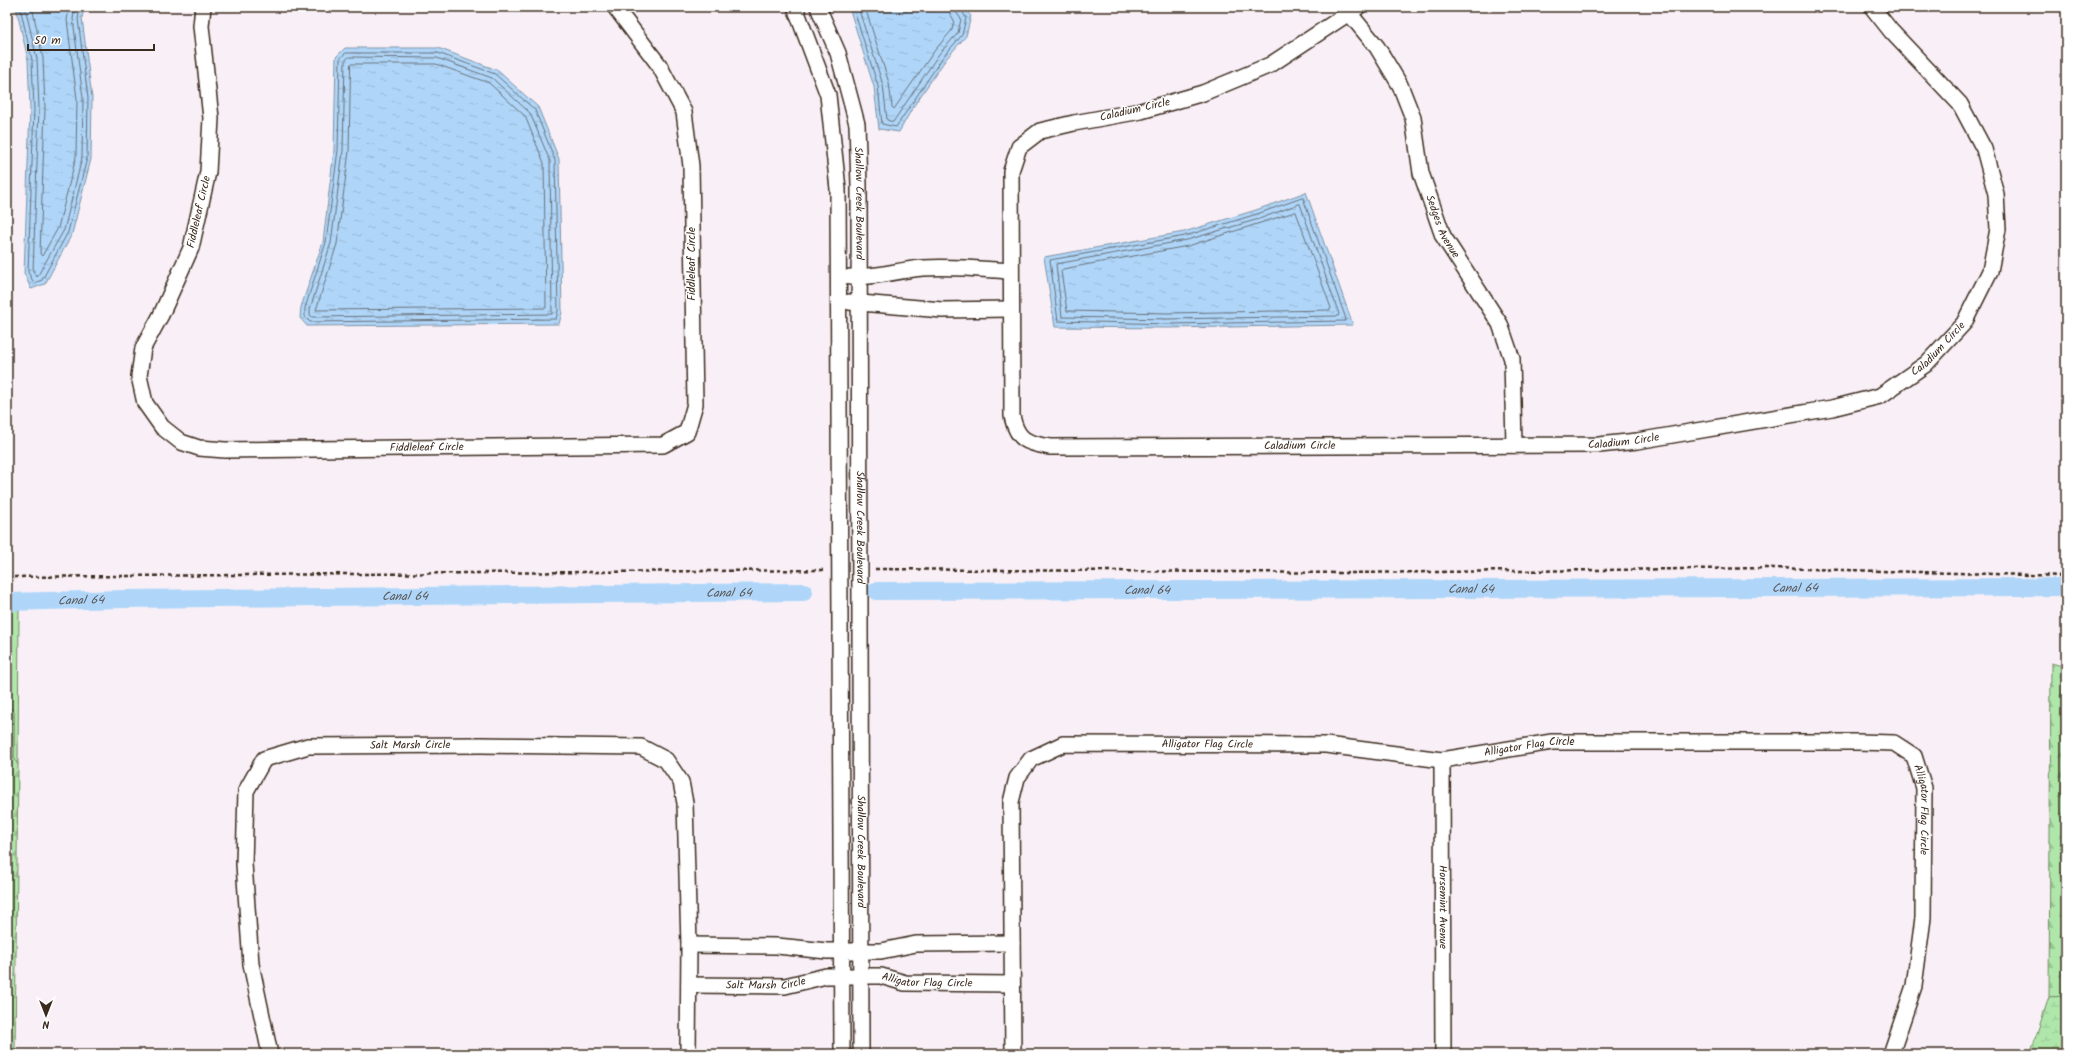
<svg xmlns="http://www.w3.org/2000/svg" width="2073" height="1061" viewBox="0 0 2073 1061" font-family="Kalam,sans-serif">
<style>
.green{fill:#afe7aa;stroke:#758864}
.forest{fill:url(#forest-firs);stroke:#758864}
.wetland{fill:url(#wetland-marsh);stroke:#758864}
.water{fill:url(#water-ripples);stroke:#8191a1}
.lines{fill:none;stroke-linecap:round;stroke-linejoin:round}
.shore{stroke:#696f76;stroke-width:1}
.canal{stroke:#afd6f9;stroke-width:18}
.minor-casing{stroke:#3b2a1e;stroke-width:18}
.path{stroke:#3b2a1e;stroke-width:2.5;stroke-dasharray:4 3;stroke-linecap:butt}
.minor{stroke:#fff;stroke-width:15}
.labels{text-anchor:middle;dominant-baseline:central;stroke-width:3;stroke-linejoin:round;paint-order:stroke}
.street-label{font-size:11px;fill:#3b2a1e;stroke:#fff}
.water-label{font-size:12px;font-style:italic;fill:#585555;stroke:#fff}
</style>
<defs>
<pattern id="forest-firs" width="22" height="20" patternUnits="userSpaceOnUse"><rect width="22" height="20" fill="#afe7aa"/><path d="M5 1l3.5 6h-7zM16 11l3.5 6h-7z" fill="#97c692"/></pattern>
<pattern id="wetland-marsh" width="20" height="14" patternUnits="userSpaceOnUse"><rect width="20" height="14" fill="#afe7aa"/><path d="M1 5h8M5 5V1M11 12h8M15 12V8" fill="none" stroke="#97c692"/></pattern>
<pattern id="water-ripples" width="26" height="14" patternUnits="userSpaceOnUse"><rect width="26" height="14" fill="#afd6f9"/><path d="M2 4q2-2 4 0t4 0M15 11q2-2 4 0t4 0" fill="none" stroke="#97b8d5"/></pattern>
</defs>
<rect width="100%" height="100%" fill="#f9f0f7"/>
<filter id="ink" filterUnits="userSpaceOnUse"><feTurbulence type="fractalNoise" baseFrequency=".025" numOctaves="2"/><feDisplacementMap in="SourceGraphic" scale="8" xChannelSelector="R" yChannelSelector="G"/><feConvolveMatrix kernelMatrix="1 2 1 2 8 2 1 2 1" color-interpolation-filters="sRGB"/></filter>
<g filter="url(#ink)">
<path class="green" d="M7 608 19 609 18 765 14 758V712L7 704Z"/>
<g class="forest">
<path d="M2051 663 2066 667V996L2049 997Z"/>
<path d="M7 704 14 712V758L18 765 15 1054H9L10 1013 7 998Z"/>
</g>
<path class="wetland" d="M2066 996V1054H2030L2049 997Z"/>
<g class="water">
<path d="M16 7H84L82 18 92 98 91 159 72 234 45 284 31 289 24 273 30 109 28 60Z"/>
<path d="M849 7H963L971 16 966 36 946 59 913 107 899 132 879 129 874 87Z"/>
<path d="M345 48H438L497 70 538 107 559 159 562 312 559 324 307 326 300 318 301 307 323 242 334 150 336 57Z"/>
<path d="M1306 192 1353 325 1168 328 1055 327 1044 257 1184 232 1256 210Z"/>
</g>
<g class="lines">
<g class="shore">
<path d="M20 7 32 60 34 109 28 272 34 283 42 280 68 232 87 158 88 98 78 19 80 7"/>
<path d="M25 7 37 59 39 108 33 271 37 277 64 230 82 158 83 98 73 19 75 7"/>
<path d="M32 7 43 58 45 108 40 254 42 256 58 228 76 157 77 99 67 20 69 7"/>
<path d="M853 7 878 86 882 124 896 127 943 57 962 35 966 18 960 7"/>
<path d="M858 7 883 85 887 120 893 122 939 54 958 33 961 19 956 12 955 7"/>
<path d="M865 7 889 83 892 107 894 109 935 50 952 30 954 20 950 14 949 7"/>
<path d="M346 53H438L495 74 535 110 555 160 558 311 556 319 310 322 305 317V308L326 242 338 150 340 59Z"/>
<path d="M349 57 437 58 492 78 530 113 550 161 552 314 312 317 310 315V309L331 243 343 151 345 61Z"/>
<path d="M351 64H436L489 83 525 116 544 163 546 308 316 310 337 244 349 151Z"/>
<path d="M1303 198 1346 319 1345 321 1168 324 1058 321 1050 260 1185 236 1257 214Z"/>
<path d="M1300 204 1339 314 1338 316 1168 319 1062 317 1056 264 1187 240 1259 219Z"/>
<path d="M1296 212 1331 308 1330 310 1168 313 1067 311 1061 271 1063 269 1188 246Z"/>
</g>
<g class="canal">
<path id="s1" d="M876 591 2066 587"/>
<path id="s2" d="M7 602 124 599 804 592"/>
</g>
<g class="minor-casing">
<g id="minor">
<path id="s3" d="M203 7 201 26 211 118 208 172 191 248 161 315 143 348 139 376 145 403 162 427 181 442 199 448 225 450 663 445 687 432 695 404 691 166 684 112 659 65 615 7"/>
<path d="M795 7 828 95 838 189 842 1054"/>
<path id="s4" d="M818 7 838 53 857 124 859 185 861 1054"/>
<path id="s5" d="M1358 7 1270 65 1203 93 1141 111 1074 123 1040 131 1019 147 1011 171 1012 416C1017 440 1026 443 1050 447L1599 445 1637 441 1832 408 1880 396 1926 364 1964 323 1990 271 1998 229 1996 194 1984 149 1960 104 1891 31 1872 7"/>
<path id="s6" d="M1350 14 1377 47 1400 85 1413 118 1421 173 1443 236 1500 324 1512 359 1514 445"/>
<path d="M850 277C877 278 897 270 923 268 952 266 981 269 1010 271"/>
<path d="M849 302 942 310 1010 309"/>
<path id="s7" d="M1442 760 1443 1054"/>
<path d="M689 945 777 946 827 951H881L916 944 1012 943"/>
<path id="s8" d="M689 985 785 986 826 976H881L905 983 1012 984"/>
<path id="s9" d="M270 1054 251 964 244 864 246 791 264 759 308 746 481 745 641 747 666 760 681 782 685 803 689 945 688 1054"/>
<path id="s10" d="M1013 1054 1011 802 1017 778 1031 759 1063 744 1326 745 1442 760 1552 742H1857L1894 743 1914 756 1924 788 1923 918 1914 986 1891 1054"/>
</g>
</g>
<g class="path">
<path d="M875 569 1347 573 1772 568 2066 576"/>
<path d="M7 577 824 570"/>
</g>
<use href="#minor" class="minor"/>
</g>
</g>
<g class="labels">
<g class="street-label">
<text transform="translate(1135 110) rotate(-13)">Caladium Circle</text>
<text stroke="none"><textPath href="#s4" startOffset="203">Shallow Creek Boulevard</textPath></text>
<text transform="translate(199 212) rotate(-77)">Fiddleleaf Circle</text>
<text stroke="none"><textPath href="#s6" startOffset="236">Sedges Avenue</textPath></text>
<text transform="translate(692 264) rotate(-90)">Fiddleleaf Circle</text>
<text stroke="none"><textPath href="#s5" startOffset="1606">Caladium Circle</textPath></text>
<text stroke="none"><textPath href="#s5" startOffset="1270">Caladium Circle</textPath></text>
<text stroke="none"><textPath href="#s5" startOffset="946">Caladium Circle</textPath></text>
<text stroke="none"><textPath href="#s3" startOffset="711">Fiddleleaf Circle</textPath></text>
<text stroke="none"><textPath href="#s4" startOffset="527">Shallow Creek Boulevard</textPath></text>
<text stroke="none"><textPath href="#s10" startOffset="480">Alligator Flag Circle</textPath></text>
<text stroke="none"><textPath href="#s9" startOffset="450">Salt Marsh Circle</textPath></text>
<text stroke="none"><textPath href="#s10" startOffset="804">Alligator Flag Circle</textPath></text>
<text stroke="none"><textPath href="#s10" startOffset="1248">Alligator Flag Circle</textPath></text>
<text stroke="none"><textPath href="#s4" startOffset="851">Shallow Creek Boulevard</textPath></text>
<text stroke="none"><textPath href="#s7" startOffset="147">Horsemint Avenue</textPath></text>
<text stroke="none"><textPath href="#s8" startOffset="240">Alligator Flag Circle</textPath></text>
<text stroke="none"><textPath href="#s8" startOffset="77">Salt Marsh Circle</textPath></text>
</g>
<g class="water-label">
<text stroke="none"><textPath href="#s1" startOffset="919">Canal 64</textPath></text>
<text stroke="none"><textPath href="#s1" startOffset="595">Canal 64</textPath></text>
<text stroke="none"><textPath href="#s1" startOffset="271">Canal 64</textPath></text>
<text stroke="none"><textPath href="#s2" startOffset="722">Canal 64</textPath></text>
<text stroke="none"><textPath href="#s2" startOffset="398">Canal 64</textPath></text>
<text stroke="none"><textPath href="#s2" startOffset="74">Canal 64</textPath></text>
</g>
</g>
<rect width="2073" height="1061" fill="none" stroke="#fff" stroke-width="24"/>
<rect x="12" y="12" width="2049" height="1037" fill="none" stroke="#3b2a1e" stroke-width="1.5" filter="url(#ink)"/>
<g transform="translate(46 1015) rotate(180)" stroke="#ffffff" stroke-width="3" paint-order="stroke">
<path d="M0-3L7 15L0 10L-7 15Z" fill="#3b2a1e"/>
<text y="-6" font-size="11" font-weight="bold" text-anchor="middle" fill="#3b2a1e">N</text>
</g>
<path d="M28 44v6h126v-6" fill="none" stroke="#3b2a1e" stroke-width="2"/>
<text x="34" y="44" font-size="12" fill="#3b2a1e" stroke="#ffffff" stroke-width="3" paint-order="stroke">50 m</text>
</svg>
